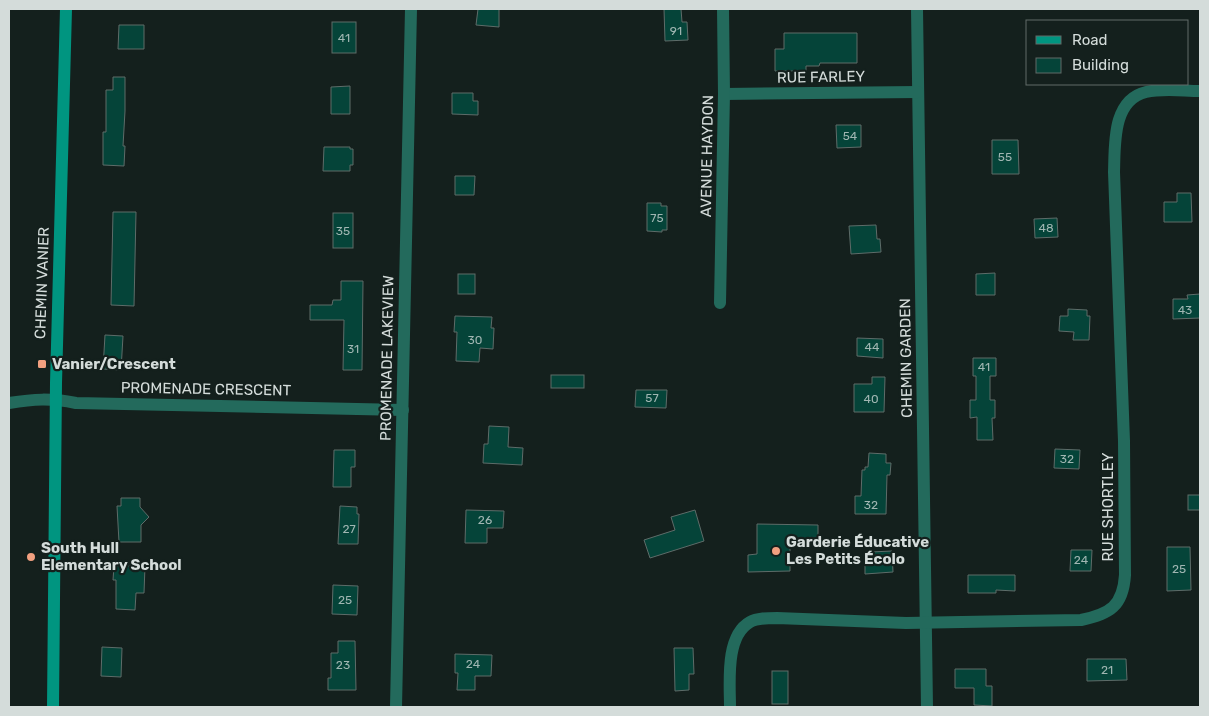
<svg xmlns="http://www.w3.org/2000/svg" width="1209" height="716" viewBox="0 0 1209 716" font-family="Rubik,sans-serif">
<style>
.building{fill:#054439;stroke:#5e6c69}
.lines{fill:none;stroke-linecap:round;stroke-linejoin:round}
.street{stroke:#236a5c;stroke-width:12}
.secondary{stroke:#009580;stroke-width:12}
.poi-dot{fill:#f2a080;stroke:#14201d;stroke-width:2}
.labels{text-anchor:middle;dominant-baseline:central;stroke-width:4.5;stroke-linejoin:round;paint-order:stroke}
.number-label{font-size:12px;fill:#a0b6b2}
.street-label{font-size:15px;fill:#d4dcda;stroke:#14201d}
.poi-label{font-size:15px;font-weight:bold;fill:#d4dcda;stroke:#14201d;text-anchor:start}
</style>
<rect width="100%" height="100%" fill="#14201d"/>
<g class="building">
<path d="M478 9H499V27L476 25Z"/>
<path d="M664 9H681L682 22H687L688 40 665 41Z"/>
<rect x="332" y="22" width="24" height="31"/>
<path d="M119 25H144V49H118Z"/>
<path d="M784 33H857V63H820L819 66H806V71H775V49H784Z"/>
<path d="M113 77H125V111L123 146H125L124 166 103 165V132H106V90H113Z"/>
<path d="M350 86V114H331V87Z"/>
<path d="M452 93H473V101H478V115L452 114Z"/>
<path d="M836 125H861V147L837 148Z"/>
<path d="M992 140H1018L1019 174H992Z"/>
<path d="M324 147H350V149H353V165H350V171H323Z"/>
<path d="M455 176H475L474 195H455Z"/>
<path d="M1177 193H1191L1192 222H1164V202H1177Z"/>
<path d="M647 203H661V206H667V230H662V232L647 231Z"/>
<path d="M113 212H136L134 306 111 305Z"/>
<rect x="333" y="213" width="20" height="35"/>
<path d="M1057 218 1058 237 1035 238 1034 219Z"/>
<path d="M876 225 877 239H880L881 252 851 254 849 226Z"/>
<path d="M995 273V295H976V274Z"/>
<rect x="458" y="274" width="17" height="20"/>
<path d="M341 281H363L362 370H343L344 320H310V305H332L333 300H341Z"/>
<path d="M1200 294V318L1173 319V299H1188L1187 295Z"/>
<path d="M1068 309 1087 310V316H1090L1089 340H1073L1074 332 1059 331 1060 316H1068Z"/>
<path d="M455 316 492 317 491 328H494L493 349 480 348 479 362 456 361 457 332H454Z"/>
<path d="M105 335 123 336 121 370 103 369Z"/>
<path d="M857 338 883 339V358L857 356Z"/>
<path d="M973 358H996V376H990V400H995V418H992L993 440H977V417L970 418V400H976V376H973Z"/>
<rect x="551" y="375" width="33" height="13"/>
<path d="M872 377H885L884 412H854V384H872Z"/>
<path d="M636 390H667L666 408 635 407Z"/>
<path d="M489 426 509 427 508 447 523 448 522 465 483 463 484 444H488Z"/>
<path d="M1055 449 1080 450 1079 469 1054 468Z"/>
<path d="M334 450H355V467H351V487H333Z"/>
<path d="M869 453 886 454V463H891L890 475H887L886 514H855V496H861L862 470H865V467H868Z"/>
<rect x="1188" y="495" width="12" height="15"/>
<path d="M121 498H140V507L149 517 141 525V542H119L117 506H121Z"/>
<path d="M340 506 357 507V514H359L358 544H338Z"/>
<path d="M466 510 504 511 503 528H487V543H465Z"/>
<path d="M695 510 704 541 650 558 644 540 675 530 671 517Z"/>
<path d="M757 524 818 525V544H790V571L748 572V555L757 554Z"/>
<path d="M1167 547H1190L1191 590 1167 591Z"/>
<path d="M1071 550H1092L1091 571H1070Z"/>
<path d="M892 551 893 572 865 574V561H872L871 552Z"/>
<path d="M114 566H145L144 593H136L135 610 116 609V580H113Z"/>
<path d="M968 575H1015V591L996 590V593H968Z"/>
<path d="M333 585 358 586 357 615 332 614Z"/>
<path d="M338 641H355L356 690H328V678H331V653H338Z"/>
<path d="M102 647 122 648 121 677 101 676Z"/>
<path d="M674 648H693L694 674H689V690L675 691Z"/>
<path d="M455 654 492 655 491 676H475V690H457L458 673H455Z"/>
<path d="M1087 659H1126L1127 680 1087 681Z"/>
<path d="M955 669H986V686H992V706L974 705V688H955Z"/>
<rect x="772" y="671" width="16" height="33"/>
</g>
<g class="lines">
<g class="street">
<path d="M917 9 927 707"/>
<path d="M724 94 918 92"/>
<path d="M720 303 724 94 723 9"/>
<path d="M9 403C34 399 50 398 76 403L403 410"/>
<path d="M396 707 411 9"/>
<path d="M730 707C730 683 725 636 750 622 757 618 768 618 777 618L906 623 1081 620C1110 614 1123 606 1125 575L1124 441 1114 172C1115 145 1112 100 1146 92 1163 88 1183 91 1200 91"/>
</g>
<path class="secondary" d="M53 707 56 383 66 9"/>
</g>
<g class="poi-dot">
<rect x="37" y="359" width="10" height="10" rx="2.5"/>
<circle cx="776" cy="551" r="5"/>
<circle cx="31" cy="557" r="5"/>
</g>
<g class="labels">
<g class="number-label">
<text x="676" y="31">91</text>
<text x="344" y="38">41</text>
<text x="850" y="136">54</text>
<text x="1005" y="157">55</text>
<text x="657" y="218">75</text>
<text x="1046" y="228">48</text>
<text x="343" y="231">35</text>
<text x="1185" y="310">43</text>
<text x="475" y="340">30</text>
<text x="872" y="347">44</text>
<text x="353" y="349">31</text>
<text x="984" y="367">41</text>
<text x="652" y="398">57</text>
<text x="871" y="399">40</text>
<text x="1067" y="459">32</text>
<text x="871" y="505">32</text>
<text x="485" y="520">26</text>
<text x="349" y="529">27</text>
<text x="1081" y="560">24</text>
<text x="1179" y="569">25</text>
<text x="345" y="600">25</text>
<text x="473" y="664">24</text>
<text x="343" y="665">23</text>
<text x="1107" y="670">21</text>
</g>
<g class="street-label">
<text transform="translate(821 77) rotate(-1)">RUE FARLEY</text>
<text transform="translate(707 156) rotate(-89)">AVENUE HAYDON</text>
<text transform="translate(42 283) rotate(-88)">CHEMIN VANIER</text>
<text transform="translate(387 358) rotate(-89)">PROMENADE LAKEVIEW</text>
<text transform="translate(906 358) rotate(-91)">CHEMIN GARDEN</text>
<text transform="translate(206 389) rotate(1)">PROMENADE CRESCENT</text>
<text transform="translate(1108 507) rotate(-90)">RUE SHORTLEY</text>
</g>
<g class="poi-label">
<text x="52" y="364">Vanier/Crescent</text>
<text x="786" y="542">Garderie Éducative<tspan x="786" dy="17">Les Petits Écolo</tspan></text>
<text x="41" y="548">South Hull<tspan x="41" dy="17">Elementary School</tspan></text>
</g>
</g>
<rect width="1209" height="716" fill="none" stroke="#d4dcda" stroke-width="20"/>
<rect x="1026" y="20" width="162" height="65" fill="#14201d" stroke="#616b69"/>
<rect x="1036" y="36" width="25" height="8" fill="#009580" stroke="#616b69"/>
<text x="1072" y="45" font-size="15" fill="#d4dcda">Road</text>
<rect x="1036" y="58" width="25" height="15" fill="#054439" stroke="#616b69"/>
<text x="1072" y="70" font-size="15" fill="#d4dcda">Building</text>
</svg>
